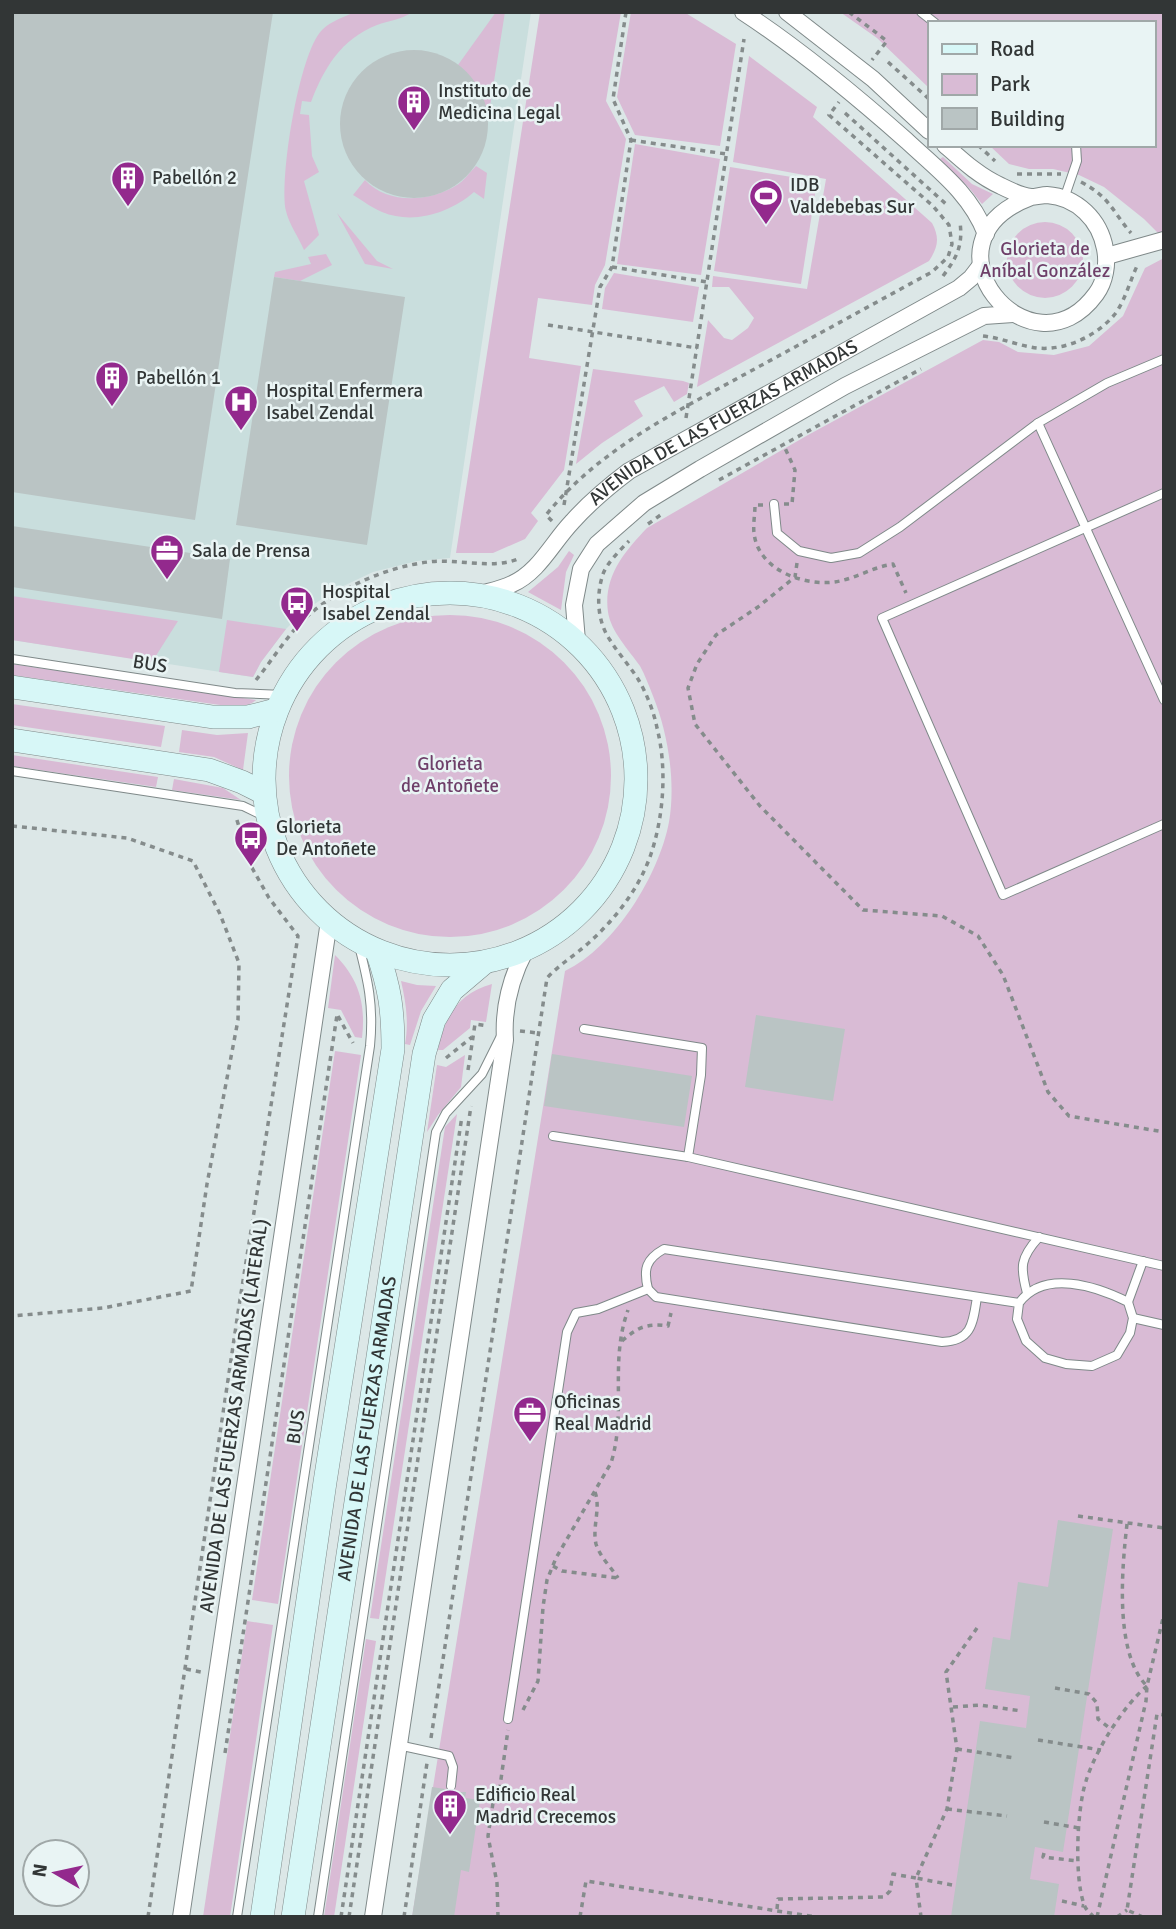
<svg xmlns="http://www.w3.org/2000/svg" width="1176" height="1929" viewBox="0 0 1176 1929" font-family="Signika,sans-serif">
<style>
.built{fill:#c9dedd}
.green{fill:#d9bbd5}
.building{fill:#bac4c4}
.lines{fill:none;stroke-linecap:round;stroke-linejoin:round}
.lane-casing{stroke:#7f8989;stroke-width:10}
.street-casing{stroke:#7f8989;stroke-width:18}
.secondary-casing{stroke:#7f8989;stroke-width:24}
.path{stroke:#858c8c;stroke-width:3.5;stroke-dasharray:5 5;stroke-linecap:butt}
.lane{stroke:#fff;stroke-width:8}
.street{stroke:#fff;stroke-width:16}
.secondary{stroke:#d7f7f7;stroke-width:23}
.labels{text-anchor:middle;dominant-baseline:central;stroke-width:5;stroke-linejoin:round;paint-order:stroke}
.poi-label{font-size:19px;fill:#323636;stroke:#e9f4f4;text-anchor:start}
.park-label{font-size:19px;fill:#6e3f69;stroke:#e9f4f4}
.street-label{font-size:19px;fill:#323636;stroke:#e9f4f4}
</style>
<rect width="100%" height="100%" fill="#dce7e7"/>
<path class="built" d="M12 12H531L450 558 417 561 373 572 335 590 303 612 286 629 261 662 253 677 12 640Z"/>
<g class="green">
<path d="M355 12H412C403 19 388 21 377 25 341 39 324 68 311 102L302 101 300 114 309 115 312 156 319 172 304 181 319 235 304 250C299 238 289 224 286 211 279 179 299 53 322 30 331 21 344 17 355 12Z"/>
<path d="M496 12H505L488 119C483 97 477 80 458 65Z"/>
<path d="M540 12H621L606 101 626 139 605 265 595 285 592 305 538 298 529 358 581 366 564 470 531 513 538 521 525 539 493 553H456Z"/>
<path d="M631 12H684L736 44 720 146 635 135 617 97Z"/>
<path d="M840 12H1164V239L1144 219 1104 187 1079 175 1053 169H1029L1009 164 989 145H1153V23H929V88L877 38Z"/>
<path d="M749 56 817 107 813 117 932 223C940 238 938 247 929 261L697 387 708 320 724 338 732 340 748 328 754 318 729 287H712L713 276 807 289 826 179 733 162Z"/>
<path d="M635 144 720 159 701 275 617 264Z"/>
<path d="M943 157 972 184 993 194 982 204 970 189 940 159Z"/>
<path d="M476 166 487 173 484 199 474 192C450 213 413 225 382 212 372 208 362 200 353 195L365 180C388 205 430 202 457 185 464 181 470 172 476 166Z"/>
<path d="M730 167 817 181 801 284 714 271Z"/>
<path d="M337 213 377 261 393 269 365 264Z"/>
<circle cx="1045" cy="260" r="38"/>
<path d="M326 254 332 265 300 281 274 277 275 272 311 264 308 257Z"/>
<path d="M1164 258V1917H412L565 971C615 947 659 875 669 822 676 782 668 733 653 696 649 686 645 675 640 666 629 650 611 632 608 612 603 577 624 552 647 528L808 435 983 340 999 342 1018 352 1054 355 1089 346 1123 316 1145 268Z"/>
<path d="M614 273 699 287 693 322 602 309 605 288Z"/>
<path d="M593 369 683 381 689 383 687 394 674 402 664 386 634 401 643 416 602 443 576 464Z"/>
<path d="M569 551 574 555 566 572 561 610 528 592 558 567Z"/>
<path d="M12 596 178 621 152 662 12 640Z"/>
<circle cx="450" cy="776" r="161"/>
<path d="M227 620 286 629 261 662 253 677 219 672Z"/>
<path d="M12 664 256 700C249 707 237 706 227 706L12 675Z"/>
<path d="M12 704 165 726 161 747 12 725Z"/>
<path d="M182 730 217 735 248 733 243 770 214 757 179 752Z"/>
<path d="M12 755 158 777 156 787 12 766Z"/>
<path d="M174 779 223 788 241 800 172 790Z"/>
<path d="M335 955C359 979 366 1004 362 1038L355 1037 341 1010 328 1008Z"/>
<path d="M401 981 417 985 436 986 421 1011 410 1045 405 1044C409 1022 406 1003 401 981Z"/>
<path d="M492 984 486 1022 471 1020 470 1028 443 1050H438C444 1018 458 993 492 984Z"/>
<path d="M335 1051 361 1055 278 1604 252 1600Z"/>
<path d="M465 1055 461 1087 438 1115 427 1132 437 1065 446 1067Z"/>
<path d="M457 1114 379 1619 370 1618 445 1127Z"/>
<path d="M247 1621 273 1625 230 1917H203Z"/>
<path d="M366 1639 376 1641 334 1917H324Z"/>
</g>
<g class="building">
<path d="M12 12H273L195 520 12 492Z"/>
<circle cx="414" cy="124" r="74"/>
<path d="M274 277 405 297 367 545 236 525Z"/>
<path d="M12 526 230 559 222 619 12 587Z"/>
<path d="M756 1015 845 1029 833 1101 745 1087Z"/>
<path d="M552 1054 692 1076 684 1127 544 1106Z"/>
<path d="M1058 1520 1113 1529 1063 1852 1035 1847 1030 1879 1059 1884 1054 1917H951L980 1721 1026 1728 1030 1696 985 1689 993 1637 1010 1640 1018 1582 1048 1587Z"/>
<path d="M432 1787 445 1789 450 1792H466L465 1798 480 1800 469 1872 461 1870 454 1917H412Z"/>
</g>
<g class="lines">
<g class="lane-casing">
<g id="lane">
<path d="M921 12 935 23"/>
<path d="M1064 199 1077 161 1076 145"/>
<path d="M1038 423 1164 700"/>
<path d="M1164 493 882 618 1003 895 1164 824"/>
<path d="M774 504 777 533 799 551 831 558 859 553 900 527 1038 423 1107 383 1164 359"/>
<path d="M12 659 235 693 284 695"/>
<path d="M12 771 243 806 268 818"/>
<path d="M584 1029 702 1048 701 1075 688 1157 1164 1266"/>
<path d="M553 1136 688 1157"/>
<path d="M648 1289C643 1269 646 1259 664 1249L1019 1303 1017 1319 1026 1341 1045 1358 1066 1364 1092 1366 1117 1355 1130 1333 1133 1318 1128 1302C1096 1286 1044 1269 1019 1303"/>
<path d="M1027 1293C1020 1267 1020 1258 1039 1237"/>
<path d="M1128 1302 1143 1261"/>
<path d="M1133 1318 1164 1325"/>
<path d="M508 1719 567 1332 576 1313 598 1309 648 1289 656 1297 942 1342C972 1341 973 1323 977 1297"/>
<path d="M398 1745 449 1756 453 1767 451 1786"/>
<path d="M237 1917 370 1046C374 1006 368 980 358 942"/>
<path d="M318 1917 436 1132 446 1113 482 1074 501 1036"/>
</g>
</g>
<g class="street-casing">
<g id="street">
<path d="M743 12C801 50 855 95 907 141 938 170 970 193 986 234"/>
<path d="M787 12 873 79 929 131"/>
<path d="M945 145C963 161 979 176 1001 186 1009 190 1022 196 1031 197 1036 197 1042 195 1047 195 1077 197 1100 220 1105 249 1108 264 1105 282 1096 294 1031 383 912 242 1031 197"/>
<path d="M1107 256 1164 240"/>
<path id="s1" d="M480 594C491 591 502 589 512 584 539 572 552 543 572 522 589 503 609 486 629 471L959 288 971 278 981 265"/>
<path d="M577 641 574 605 581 569 597 544 644 503 700 469 845 386 984 316 1013 314"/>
<path d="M181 1917 329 921"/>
<path d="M373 1917 505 1040C503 1009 511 977 526 949"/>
</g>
</g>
<g class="secondary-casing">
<g id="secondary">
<circle cx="450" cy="779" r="186"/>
<path d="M12 687 213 717H248L276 710"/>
<path d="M12 740 209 770 242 782 264 793"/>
<path d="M262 1917 325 1482 393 1049C393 1009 390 989 377 951"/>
<path id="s2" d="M293 1917 424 1054 434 1020 452 990 485 962"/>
</g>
</g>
<g class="path">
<path d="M849 12 887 41 872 60"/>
<path d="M888 62 929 99"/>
<path d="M845 113 947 205"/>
<path d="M631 140 726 154"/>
<path d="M978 145 995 161"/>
<path d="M1017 174H1061"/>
<path d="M1081 182C1110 197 1112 211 1131 233"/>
<path d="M612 267 707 282"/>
<path d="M943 276C957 257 963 246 960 222"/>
<path d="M548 325 697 348"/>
<path d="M983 336C1002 338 1019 346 1037 348 1065 351 1097 336 1115 314 1126 299 1130 280 1138 264"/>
<path d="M686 418 744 39"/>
<path d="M719 480 921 369"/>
<path d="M784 504H792L795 470 785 448"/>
<path d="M564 505 600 287 612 267 631 140 613 99 626 12"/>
<path d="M763 505H755C755 514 753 524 754 533 758 571 807 588 840 581 858 577 874 567 893 564L906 593"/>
<path d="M552 521 546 515C599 449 676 412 749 372 810 339 871 305 932 272L948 257 952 244 949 225 933 206 829 115 839 102"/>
<path d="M648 524 662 514"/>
<path d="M797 563 795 577 758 607 716 635 697 664 688 688 695 724 760 806 863 910 942 916 978 936 1003 975 1048 1092 1069 1116 1164 1132"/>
<path d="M256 680C274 658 289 632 310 614 341 587 387 567 428 562 457 558 491 570 518 559"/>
<path d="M12 826 127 838 193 861 220 914 239 963 238 1020 207 1184 191 1291 103 1308 12 1316"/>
<path d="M338 1016 353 1043"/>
<path d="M520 1031 538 1033"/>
<path d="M446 1058 472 1037"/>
<path d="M468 1070 475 1024 488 1026"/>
<path d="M622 1341C638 1327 647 1323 668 1326L671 1313"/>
<path d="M595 1492C601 1508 592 1527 596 1544 600 1557 611 1567 618 1578"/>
<path d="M1078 1516 1164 1528"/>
<path d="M1127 1524C1122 1567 1114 1654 1147 1686"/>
<path d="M553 1566 562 1571 618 1578"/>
<path d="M186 1669 201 1672"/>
<path d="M1055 1688 1089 1694 1097 1703 1098 1719 1112 1730"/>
<path d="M953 1707 980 1705 1022 1711"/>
<path d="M523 1710 538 1681 543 1607 547 1580 556 1558 611 1463C627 1411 609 1363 628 1310"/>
<path d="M431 1738 547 978C557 967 568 960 579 951 610 926 638 892 651 854 664 815 667 767 657 728 654 712 646 692 638 679 629 665 618 653 610 640 597 621 596 595 603 574 607 563 621 549 629 541"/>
<path d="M1038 1740 1101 1750"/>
<path d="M957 1749 1015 1758"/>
<path d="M225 1753 337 1015"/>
<path d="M947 1809 1007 1816"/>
<path d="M1044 1822 1079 1828"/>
<path d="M1044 1853 1043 1857 1078 1861"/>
<path d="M952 1885 916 1878 947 1809 957 1749 946 1672 977 1628"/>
<path d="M1062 1901 1084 1906"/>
<path d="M777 1909 778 1899 884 1897 890 1891 893 1874 916 1878 921 1917"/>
<path d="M148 1917 239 1306 298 936 269 898 251 866 236 817"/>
<path d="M341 1917 462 1116"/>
<path d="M349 1917 471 1106"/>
<path d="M404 1917 427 1763"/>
<path d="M498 1917 497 1883 488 1836 493 1803 500 1786 508 1730"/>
<path d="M580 1917 586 1881 816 1917"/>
<path d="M1094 1917C1090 1913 1085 1909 1084 1904 1074 1877 1077 1808 1086 1781 1095 1751 1124 1705 1147 1686"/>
<path d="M1097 1917 1146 1701 1147 1686 1164 1614"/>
<path d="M1117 1917 1127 1910"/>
<path d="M1143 1917 1127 1910 1157 1714 1164 1715"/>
</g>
<use href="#lane" class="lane"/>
<use href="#street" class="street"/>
<use href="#secondary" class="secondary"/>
</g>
<defs>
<g id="building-pin" transform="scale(1.75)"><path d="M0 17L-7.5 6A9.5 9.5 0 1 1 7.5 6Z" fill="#93298d" stroke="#e9f4f4"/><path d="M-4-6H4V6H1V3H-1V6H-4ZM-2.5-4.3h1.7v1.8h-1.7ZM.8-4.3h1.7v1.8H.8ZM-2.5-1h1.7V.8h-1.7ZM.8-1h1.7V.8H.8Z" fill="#fff"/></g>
<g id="stadium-pin" transform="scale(1.75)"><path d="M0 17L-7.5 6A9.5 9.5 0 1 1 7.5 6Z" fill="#93298d" stroke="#e9f4f4"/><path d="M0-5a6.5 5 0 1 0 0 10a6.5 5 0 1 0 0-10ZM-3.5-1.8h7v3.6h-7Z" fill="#fff"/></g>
<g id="hospital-pin" transform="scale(1.75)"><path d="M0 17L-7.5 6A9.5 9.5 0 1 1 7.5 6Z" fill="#93298d" stroke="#e9f4f4"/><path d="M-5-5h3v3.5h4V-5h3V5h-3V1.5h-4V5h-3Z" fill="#fff"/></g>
<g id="office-pin" transform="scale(1.75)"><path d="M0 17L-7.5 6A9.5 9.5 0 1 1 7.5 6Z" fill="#93298d" stroke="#e9f4f4"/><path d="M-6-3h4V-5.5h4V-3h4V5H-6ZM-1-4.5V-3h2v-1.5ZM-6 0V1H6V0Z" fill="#fff"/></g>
<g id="bus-pin" transform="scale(1.75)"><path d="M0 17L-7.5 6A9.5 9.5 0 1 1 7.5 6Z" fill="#93298d" stroke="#e9f4f4"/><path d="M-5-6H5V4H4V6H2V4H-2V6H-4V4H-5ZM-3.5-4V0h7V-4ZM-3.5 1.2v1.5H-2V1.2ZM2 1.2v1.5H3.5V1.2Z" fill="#fff"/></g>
</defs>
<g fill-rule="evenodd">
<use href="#building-pin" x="414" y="102"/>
<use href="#building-pin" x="128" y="178"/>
<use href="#stadium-pin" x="766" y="196"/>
<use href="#building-pin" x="112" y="378"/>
<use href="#hospital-pin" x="241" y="402"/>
<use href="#office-pin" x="167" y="551"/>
<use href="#bus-pin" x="297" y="603"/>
<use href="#bus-pin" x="251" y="838"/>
<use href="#office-pin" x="530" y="1413"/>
<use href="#building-pin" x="450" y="1806"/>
</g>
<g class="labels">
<g class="poi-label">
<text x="438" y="91">Instituto de<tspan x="438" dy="22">Medicina Legal</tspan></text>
<text x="152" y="178">Pabellón 2</text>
<text x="790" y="185">IDB<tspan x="790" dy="22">Valdebebas Sur</tspan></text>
<text x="136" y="378">Pabellón 1</text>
<text x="266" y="391">Hospital Enfermera<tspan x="266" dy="22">Isabel Zendal</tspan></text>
<text x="192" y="551">Sala de Prensa</text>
<text x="322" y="592">Hospital<tspan x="322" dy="22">Isabel Zendal</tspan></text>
<text x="276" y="827">Glorieta<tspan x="276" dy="22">De Antoñete</tspan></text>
<text x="554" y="1402">Oficinas<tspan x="554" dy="22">Real Madrid</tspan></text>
<text x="475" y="1795">Edificio Real<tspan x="475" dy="22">Madrid Crecemos</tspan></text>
</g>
<g class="park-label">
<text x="1045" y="249">Glorieta de<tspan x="1045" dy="22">Aníbal González</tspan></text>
<text x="450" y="764">Glorieta<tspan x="450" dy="22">de Antoñete</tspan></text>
</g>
<g class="street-label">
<text stroke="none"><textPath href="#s1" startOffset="303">AVENIDA DE LAS FUERZAS ARMADAS</textPath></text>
<text transform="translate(150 664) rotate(9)">BUS</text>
<text transform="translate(234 1416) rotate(-82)">AVENIDA DE LAS FUERZAS ARMADAS (LATERAL)</text>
<text transform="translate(296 1427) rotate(-81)">BUS</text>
<text stroke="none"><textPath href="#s2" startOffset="494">AVENIDA DE LAS FUERZAS ARMADAS</textPath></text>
</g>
</g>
<rect width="1176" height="1929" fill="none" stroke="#323636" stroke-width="28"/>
<rect x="928" y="21" width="228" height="126" fill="#e9f4f4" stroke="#a0a8a8" stroke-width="2"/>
<rect x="942" y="44" width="35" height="10" fill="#d7f7f7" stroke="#a0a8a8" stroke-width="2"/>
<text x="990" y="56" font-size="21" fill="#323636">Road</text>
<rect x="942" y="74" width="35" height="21" fill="#d9bbd5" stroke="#a0a8a8" stroke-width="2"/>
<text x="990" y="91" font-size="21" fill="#323636">Park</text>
<rect x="942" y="108" width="35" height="21" fill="#bac4c4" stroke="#a0a8a8" stroke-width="2"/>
<text x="990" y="126" font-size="21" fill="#323636">Building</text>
<g transform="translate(56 1873) rotate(279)"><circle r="33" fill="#e9f4f4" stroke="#a0a8a8" stroke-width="2"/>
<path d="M0-5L12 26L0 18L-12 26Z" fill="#93298d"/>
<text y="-10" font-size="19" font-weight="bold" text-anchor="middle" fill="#323636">N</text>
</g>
</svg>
